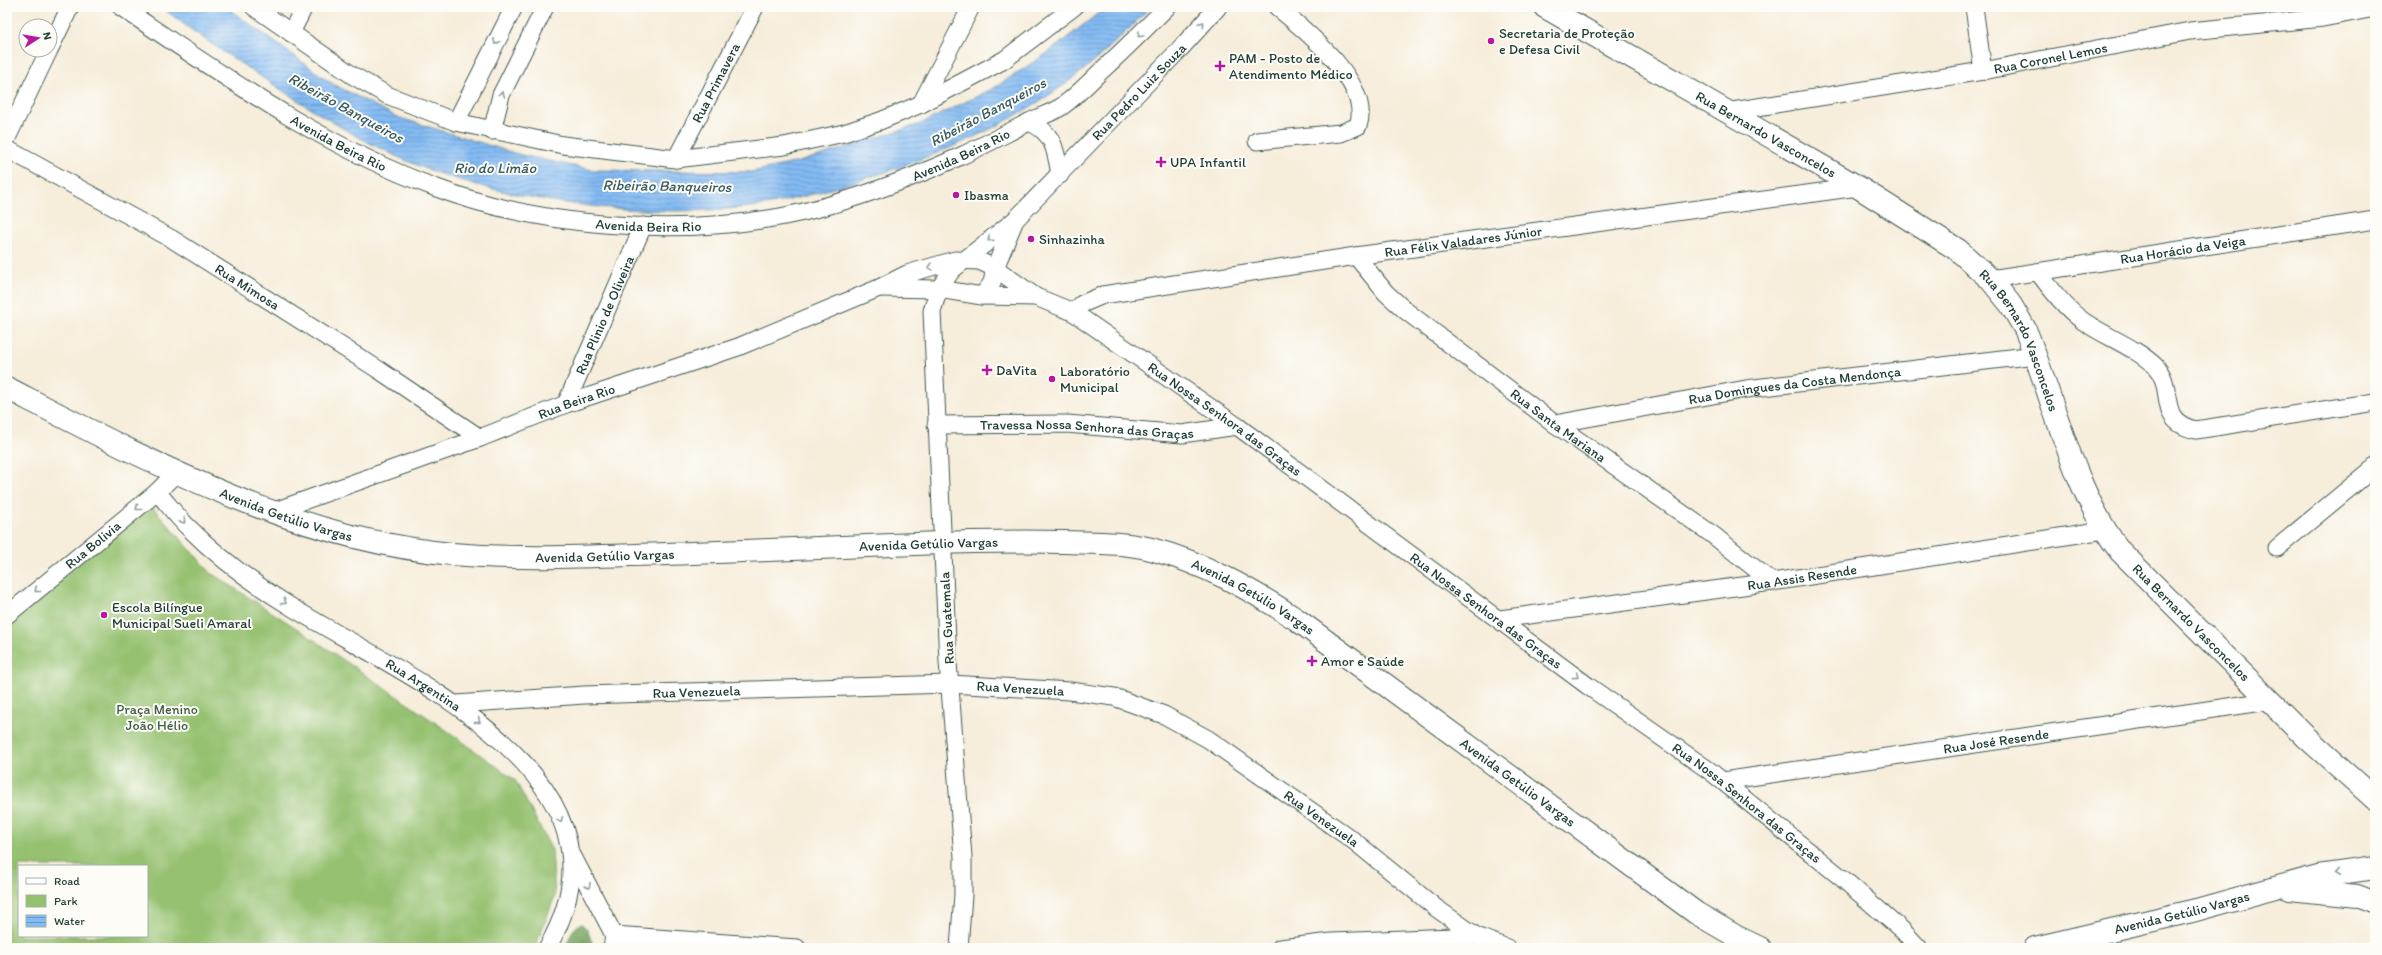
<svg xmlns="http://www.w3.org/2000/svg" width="2382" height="955" viewBox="0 0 2382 955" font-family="Itim,sans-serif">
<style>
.green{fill:#95c16f;stroke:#5a7f52;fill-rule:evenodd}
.forest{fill:url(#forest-crowns);stroke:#4c724b}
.water{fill:url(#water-rules);stroke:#527c94}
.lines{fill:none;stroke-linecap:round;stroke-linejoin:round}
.minor-casing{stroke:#3f574d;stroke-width:19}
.major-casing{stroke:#3f574d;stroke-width:24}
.minor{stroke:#fff;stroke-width:17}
.major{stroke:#fff;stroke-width:22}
.oneway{stroke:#8f9e9a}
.poi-dot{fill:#b5179e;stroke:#fdfcf7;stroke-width:1.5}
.labels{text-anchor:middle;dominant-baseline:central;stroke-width:4;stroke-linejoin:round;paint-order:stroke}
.poi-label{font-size:14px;fill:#1f3d34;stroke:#fdfcf7;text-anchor:start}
.street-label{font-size:14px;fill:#1f3d34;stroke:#fdfcf7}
.park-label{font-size:14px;fill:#3c5e43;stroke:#fdfcf7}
.water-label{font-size:15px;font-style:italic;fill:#385c64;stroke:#fdfcf7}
</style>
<defs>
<pattern id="forest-crowns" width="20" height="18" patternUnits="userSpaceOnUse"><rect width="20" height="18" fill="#78a762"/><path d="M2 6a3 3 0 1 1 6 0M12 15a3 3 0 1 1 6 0" fill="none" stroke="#628952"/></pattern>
<pattern id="water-rules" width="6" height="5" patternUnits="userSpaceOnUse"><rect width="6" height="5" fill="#84bbf4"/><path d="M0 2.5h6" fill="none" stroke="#6b99c6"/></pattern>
</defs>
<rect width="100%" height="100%" fill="#fdfcf7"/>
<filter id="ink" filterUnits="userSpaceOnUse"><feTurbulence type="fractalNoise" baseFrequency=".025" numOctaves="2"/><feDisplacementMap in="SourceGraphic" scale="8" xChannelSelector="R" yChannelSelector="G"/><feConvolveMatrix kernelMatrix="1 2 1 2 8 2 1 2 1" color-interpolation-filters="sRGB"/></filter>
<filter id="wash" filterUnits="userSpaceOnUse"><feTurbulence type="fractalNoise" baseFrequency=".012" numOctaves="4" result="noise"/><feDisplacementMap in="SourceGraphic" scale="16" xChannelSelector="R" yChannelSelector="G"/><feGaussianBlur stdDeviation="0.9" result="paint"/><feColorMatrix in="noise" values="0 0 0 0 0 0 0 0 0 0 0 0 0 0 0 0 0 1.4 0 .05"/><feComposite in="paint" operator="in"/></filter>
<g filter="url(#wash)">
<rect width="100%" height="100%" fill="#f6edda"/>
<path class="green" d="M148 502 211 573 307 635 452 734 515 780 552 850 555 896 535 948H7V627ZM19 866H147V936H19Z"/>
<path class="forest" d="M581 923 587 929 594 948H565L573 930Z"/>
<path class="water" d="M161 7H226L333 84 397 117 521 155 593 170 751 172 799 162 920 124 994 88 1049 52 1106 7H1151C1123 35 1094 64 1061 87 998 132 923 161 851 183 823 191 794 200 765 205 654 221 501 204 398 157 354 137 314 111 274 85 235 60 197 35 161 7Z"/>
</g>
<g filter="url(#ink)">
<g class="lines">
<g class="minor-casing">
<g id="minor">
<path id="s1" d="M121 7C221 74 320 145 434 187 539 227 674 237 785 216 846 204 905 181 961 156 985 145 1007 133 1029 122 1039 117 1051 113 1061 107 1075 97 1088 84 1100 72 1123 51 1145 29 1167 7"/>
<path d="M254 7 352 75 387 95 456 122 563 145 676 159 784 146 844 133 880 121 921 104 1004 60 1074 7"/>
<path d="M1974 7 1983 71"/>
<path d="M291 33 304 7"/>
<path d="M50 48 70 7"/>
<path d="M921 104 971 7"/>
<path id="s2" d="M1726 112 1983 71 2190 31 2323 18 2375 8"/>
<path d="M456 122 514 7"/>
<path d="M1029 122C1054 132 1056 151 1060 175"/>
<path d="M492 131 501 95 545 7"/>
<path d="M7 138 49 50"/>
<path d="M1257 141 1341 133 1358 126C1373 84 1306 31 1277 7"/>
<path id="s3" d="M7 149 172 239 379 370 480 438"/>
<path id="s4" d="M676 159 755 7"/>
<path id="s5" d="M1356 256 1386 293 1406 311 1555 424 1713 535 1772 582"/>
<path d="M2038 272C2051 289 2065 308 2083 321 2106 337 2135 347 2155 366 2177 388 2154 421 2196 430L2375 402"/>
<path id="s6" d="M1990 279 2375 220"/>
<path d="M880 288 939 289 982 296 1036 297"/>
<path d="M982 296 992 283 995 268 1015 220"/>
<path id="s7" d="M1073 312 1082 304 1103 295 1356 256 1858 187"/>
<path id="s8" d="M566 404 643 226"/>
<path id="s9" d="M1555 424 1746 389 2036 355"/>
<path id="s10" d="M936 425 1067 424 1182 434 1237 426"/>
<path id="s11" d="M157 492C168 504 178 518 190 529 220 559 257 586 293 608 405 677 648 777 547 948"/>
<path id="s12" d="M272 512 480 438 566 404 738 347 879 288 907 274 955 260 979 261 995 268 1036 297 1073 312 1237 426 1588 686 1710 771 1843 879 1902 930 1919 948"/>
<path d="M2277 548 2375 467"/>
<path id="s13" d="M7 615 157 492 177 472"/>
<path id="s14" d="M1500 619 1772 582 2104 530"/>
<path id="s15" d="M457 704 584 695 950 684 1070 691 1114 697 1164 715 1208 739 1354 841 1436 908 1476 936 1507 948"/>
<path id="s16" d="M1723 781 2269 701"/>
<path d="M572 855 614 935 612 948"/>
<path d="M614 935 797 948"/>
<path id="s17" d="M959 948 963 895V857L948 662 932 311 939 289 952 270 1015 220 1179 50 1218 7"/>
<path d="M1280 948 1332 942 1476 936"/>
</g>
</g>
<g class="major-casing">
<g id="major">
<path id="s18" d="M1545 7 1858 187 1958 250 1990 279 2011 305 2025 329C2054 399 2074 493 2120 551L2306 737 2375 799"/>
<path id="s19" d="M7 388C147 460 293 539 452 554 524 560 595 556 667 554 750 550 833 547 916 544 965 542 1015 541 1064 542 1093 543 1123 542 1151 549 1204 563 1250 589 1296 619L1696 913 1737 937 1760 948"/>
<path d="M2290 889 2357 896 2375 903"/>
<path id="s20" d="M2035 948 2196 910 2318 876 2375 868"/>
</g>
</g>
<use href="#minor" class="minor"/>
<use href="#major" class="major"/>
</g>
<defs><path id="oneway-chevron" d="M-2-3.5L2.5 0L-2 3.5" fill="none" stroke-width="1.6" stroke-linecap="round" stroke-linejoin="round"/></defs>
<g class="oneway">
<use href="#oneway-chevron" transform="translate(1202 24) rotate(-49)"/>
<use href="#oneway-chevron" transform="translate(1140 35) rotate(135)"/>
<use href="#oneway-chevron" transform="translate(496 42) rotate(117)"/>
<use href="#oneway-chevron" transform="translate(502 94) rotate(-69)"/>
<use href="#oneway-chevron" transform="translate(990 239) rotate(139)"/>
<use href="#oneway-chevron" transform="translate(930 267) rotate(165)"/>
<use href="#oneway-chevron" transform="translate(138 508) rotate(141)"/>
<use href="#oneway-chevron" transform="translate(183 521) rotate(49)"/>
<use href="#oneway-chevron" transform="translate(37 590) rotate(141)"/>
<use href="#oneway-chevron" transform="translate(284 602) rotate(34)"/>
<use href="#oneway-chevron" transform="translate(1576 676) rotate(37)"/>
<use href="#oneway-chevron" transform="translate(478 721) rotate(39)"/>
<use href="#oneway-chevron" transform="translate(560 820) rotate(66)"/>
<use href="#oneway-chevron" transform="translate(2336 873) rotate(172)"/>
<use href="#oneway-chevron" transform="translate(588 886) rotate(62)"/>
</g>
</g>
<g class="poi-dot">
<circle cx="1491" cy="41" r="4"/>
<path d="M1218 60h4v4h4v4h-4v4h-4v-4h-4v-4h4z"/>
<path d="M1159 156h4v4h4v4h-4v4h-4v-4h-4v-4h4z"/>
<circle cx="956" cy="195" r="4"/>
<circle cx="1031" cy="239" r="4"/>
<path d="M985 364h4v4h4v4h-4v4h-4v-4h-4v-4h4z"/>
<circle cx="1052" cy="379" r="4"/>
<circle cx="104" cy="615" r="4"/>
<path d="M1310 655h4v4h4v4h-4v4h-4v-4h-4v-4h4z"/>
</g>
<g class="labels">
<g class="poi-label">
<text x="1499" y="33">Secretaria de Proteção<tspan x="1499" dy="16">e Defesa Civil</tspan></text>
<text x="1229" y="58">PAM - Posto de<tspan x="1229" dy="16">Atendimento Médico</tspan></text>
<text x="1170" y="162">UPA Infantil</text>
<text x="964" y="195">Ibasma</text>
<text x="1039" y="239">Sinhazinha</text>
<text x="996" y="370">DaVita</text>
<text x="1060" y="371">Laboratório<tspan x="1060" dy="16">Municipal</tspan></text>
<text x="112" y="607">Escola Bilíngue<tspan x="112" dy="16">Municipal Sueli Amaral</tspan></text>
<text x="1321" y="661">Amor e Saúde</text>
</g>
<g class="street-label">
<text stroke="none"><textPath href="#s2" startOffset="329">Rua Coronel Lemos</textPath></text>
<text stroke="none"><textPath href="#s4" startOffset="86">Rua Primavera</textPath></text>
<text stroke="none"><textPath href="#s17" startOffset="943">Rua Pedro Luiz Souza</textPath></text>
<text stroke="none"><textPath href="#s18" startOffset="255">Rua Bernardo Vasconcelos</textPath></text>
<text stroke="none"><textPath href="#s1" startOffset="257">Avenida Beira Rio</textPath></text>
<text stroke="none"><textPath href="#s1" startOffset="905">Avenida Beira Rio</textPath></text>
<text stroke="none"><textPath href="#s1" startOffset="581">Avenida Beira Rio</textPath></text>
<text stroke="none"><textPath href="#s7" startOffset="399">Rua Félix Valadares Júnior</textPath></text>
<text stroke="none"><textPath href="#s6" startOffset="195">Rua Horácio da Veiga</textPath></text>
<text stroke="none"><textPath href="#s3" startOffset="277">Rua Mimosa</textPath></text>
<text stroke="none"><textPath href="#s8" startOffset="97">Rua Plinio de Oliveira</textPath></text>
<text stroke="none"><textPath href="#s18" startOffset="591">Rua Bernardo Vasconcelos</textPath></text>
<text stroke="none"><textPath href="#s9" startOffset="243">Rua Domingues da Costa Mendonça</textPath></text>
<text stroke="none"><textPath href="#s12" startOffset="324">Rua Beira Rio</textPath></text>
<text stroke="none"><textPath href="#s12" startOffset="1046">Rua Nossa Senhora das Graças</textPath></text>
<text stroke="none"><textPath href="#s5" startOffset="265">Rua Santa Mariana</textPath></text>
<text stroke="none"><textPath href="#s10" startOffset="151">Travessa Nossa Senhora das Graças</textPath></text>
<text stroke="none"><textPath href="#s19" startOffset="307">Avenida Getúlio Vargas</textPath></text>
<text stroke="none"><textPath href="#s19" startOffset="955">Avenida Getúlio Vargas</textPath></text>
<text stroke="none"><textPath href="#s13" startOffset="111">Rua Bolivia</textPath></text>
<text stroke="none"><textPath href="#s19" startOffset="631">Avenida Getúlio Vargas</textPath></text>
<text stroke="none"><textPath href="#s14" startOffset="305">Rua Assis Resende</textPath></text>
<text stroke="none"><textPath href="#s19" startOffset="1291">Avenida Getúlio Vargas</textPath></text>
<text stroke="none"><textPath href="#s12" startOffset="1370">Rua Nossa Senhora das Graças</textPath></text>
<text transform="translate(947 618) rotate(-93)">Rua Guatemala</text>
<text stroke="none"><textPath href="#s18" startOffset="927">Rua Bernardo Vasconcelos</textPath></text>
<text stroke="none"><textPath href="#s11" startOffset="331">Rua Argentina</textPath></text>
<text stroke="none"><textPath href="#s15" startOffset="564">Rua Venezuela</textPath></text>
<text stroke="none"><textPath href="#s15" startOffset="240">Rua Venezuela</textPath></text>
<text stroke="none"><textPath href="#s16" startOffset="276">Rua José Resende</textPath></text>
<text stroke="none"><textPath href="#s19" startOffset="1615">Avenida Getúlio Vargas</textPath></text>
<text stroke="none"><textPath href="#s12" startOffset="1694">Rua Nossa Senhora das Graças</textPath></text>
<text stroke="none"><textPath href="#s15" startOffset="900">Rua Venezuela</textPath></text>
<text stroke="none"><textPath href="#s20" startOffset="151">Avenida Getúlio Vargas</textPath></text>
</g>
<g class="park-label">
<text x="157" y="709">Praça Menino<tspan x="157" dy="16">João Hélio</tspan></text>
</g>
<g class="water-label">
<text transform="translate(346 108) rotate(29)">Ribeirão Banqueiros</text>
<text transform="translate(988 112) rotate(-28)">Ribeirão Banqueiros</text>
<text x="495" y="168">Rio do Limão</text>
<text transform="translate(667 186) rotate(1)">Ribeirão Banqueiros</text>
</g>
</g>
<rect width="2382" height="955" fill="none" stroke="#fdfcf7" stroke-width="24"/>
<rect x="18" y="865" width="130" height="72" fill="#fdfcf7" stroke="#a4b0a9"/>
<rect x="26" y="878" width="20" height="6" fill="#ffffff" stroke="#a4b0a9"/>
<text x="54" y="885" font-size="12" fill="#1f3d34">Road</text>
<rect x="26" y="895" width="20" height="12" fill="#95c16f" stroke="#a4b0a9"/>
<text x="54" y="905" font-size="12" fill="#1f3d34">Park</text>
<rect x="26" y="915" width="20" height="12" fill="url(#water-rules)" stroke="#a4b0a9"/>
<text x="54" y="925" font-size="12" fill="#1f3d34">Water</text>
<g transform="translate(38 38) rotate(78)"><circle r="19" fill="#fdfcf7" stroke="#a4b0a9"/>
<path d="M0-3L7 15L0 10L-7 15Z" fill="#b5179e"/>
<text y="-6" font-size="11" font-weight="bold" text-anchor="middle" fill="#1f3d34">N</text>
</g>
</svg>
